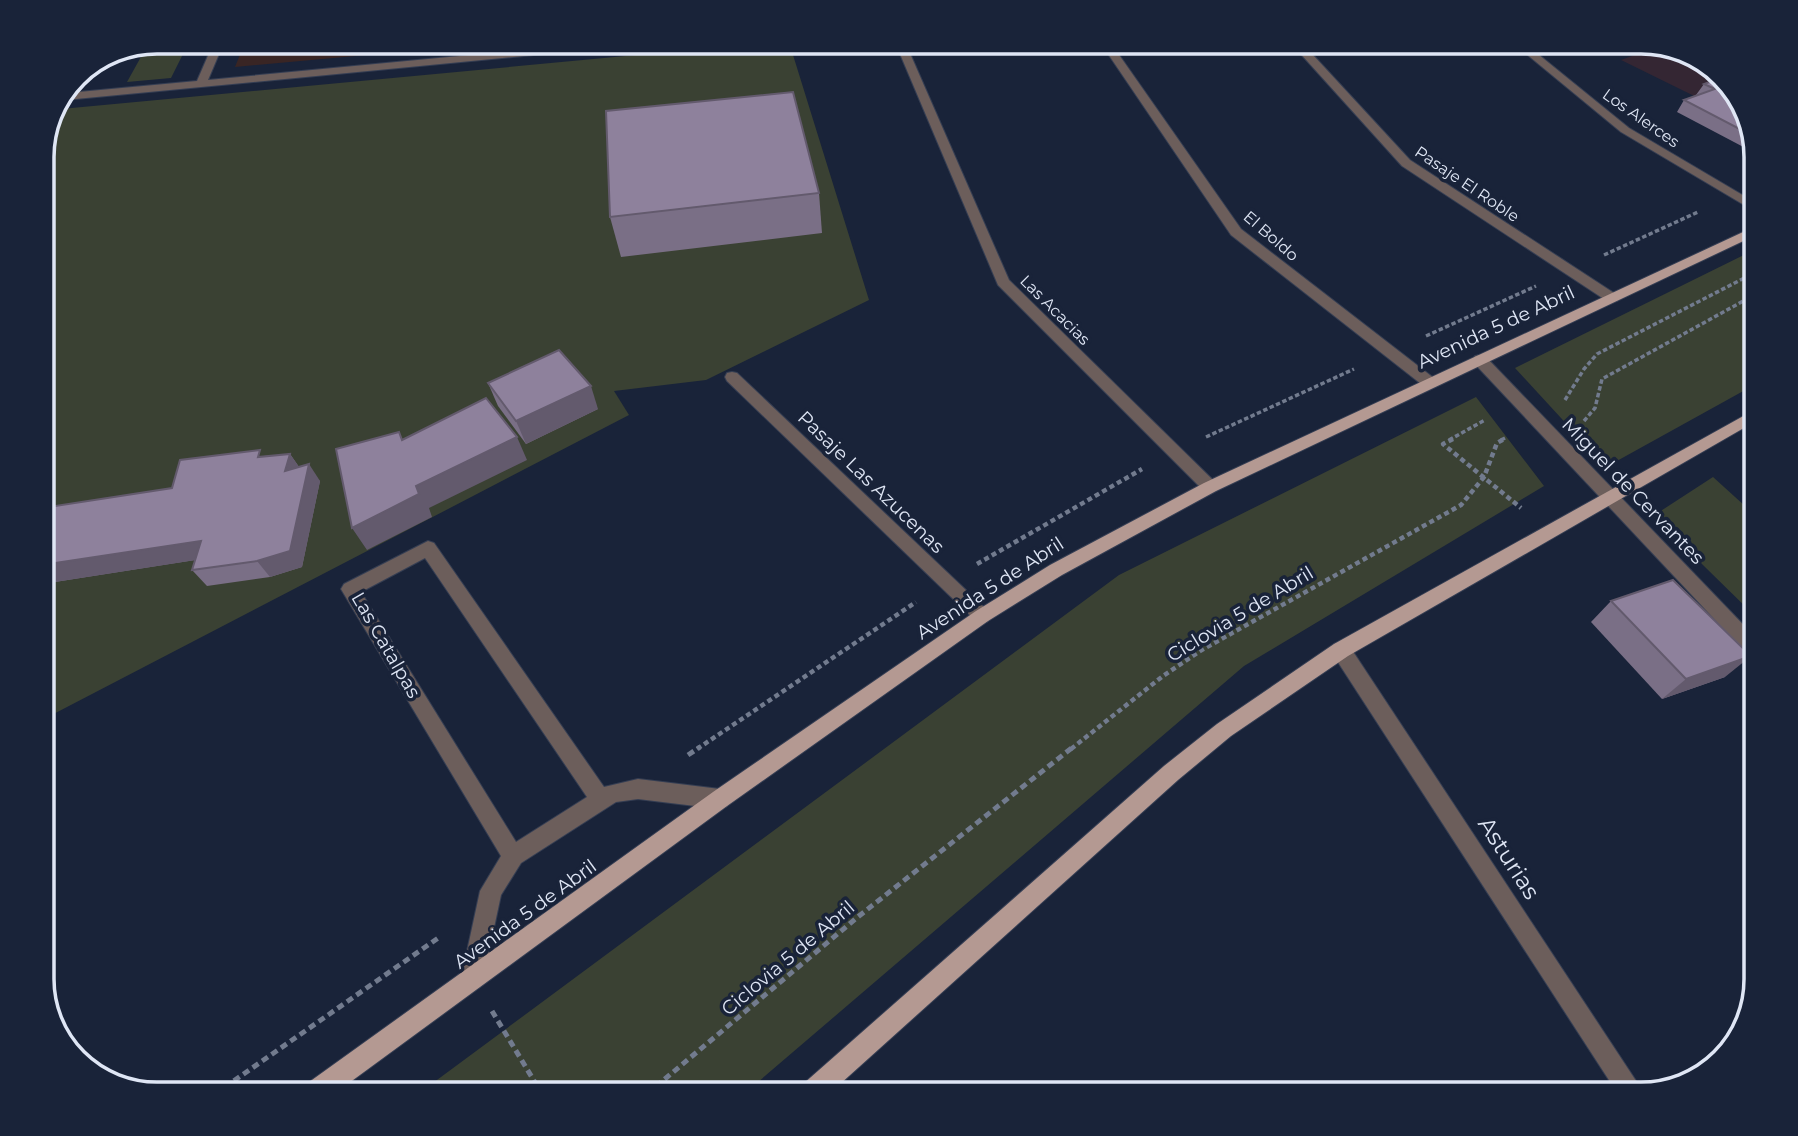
<svg xmlns="http://www.w3.org/2000/svg" width="1798" height="1136" viewBox="0 0 1798 1136" font-family="Montserrat,sans-serif">
<style>
.commercial{fill:#342633}
.education{fill:#392524}
.green{fill:#3a4133}
.lines{fill:none;stroke-linecap:round;stroke-linejoin:round}
.minor-casing{stroke:#353e53;stroke-width:2}
.major-casing{stroke:#353e53;stroke-width:2}
.path-far2{stroke:#727b8e;stroke-width:3.5;stroke-dasharray:4.5 2.5;stroke-linecap:butt}
.path-far1{stroke:#727b8e;stroke-width:4.5;stroke-dasharray:5 3.5;stroke-linecap:butt}
.path{stroke:#727b8e;stroke-width:5;stroke-dasharray:7 4.5;stroke-linecap:butt}
.minor{fill:#6c5e5b;fill-rule:evenodd}
.major{fill:#b49992;fill-rule:evenodd}
.wall{fill:#7a6f86}
.shaded-wall{fill:#635a6d}
.building{fill:#8e819c;stroke:#635a6d;stroke-width:2}
.labels{text-anchor:middle;dominant-baseline:central;stroke-width:7;stroke-linejoin:round;paint-order:stroke}
.far-street-label{font-size:16px;fill:#dfe6f5;stroke:#192339}
.street-label{font-size:19px;fill:#dfe6f5;stroke:#192339}
.near-street-label{font-size:23px;fill:#dfe6f5;stroke:#192339}
.rim{fill:none;stroke:#dfe6f5;stroke-width:3.5}
</style>
<rect width="100%" height="100%" fill="#192339"/>
<path class="commercial" d="M1657 47 1705 61 1741 100 1747 122 1621 60Z"/>
<path class="education" d="M245 42H509L235 67Z"/>
<g class="green">
<path d="M157 42H189L171 78 127 82 147 46Z"/>
<path d="M776 42H789L869 300 706 380 614 391 629 415 42 720V150L61 109Z"/>
<path d="M1756 249V384L1606 467 1515 368Z"/>
<path d="M1476 397 1544 486 1244 666 744 1094H418L1119 575Z"/>
<path d="M1713 477 1756 516V617L1653 516Z"/>
</g>
<g class="lines">
<g class="minor-casing">
<g id="minor">
<path d="M214 42H224L208 80 606 42H644L639 45 65 100 68 93 197 81Z"/>
<path d="M895 42H905L1009 280 1216 483 1218 487 1216 491H1204L998 285Z"/>
<path d="M1100 42H1110L1241 229 1435 379 1438 383 1435 387H1425L1231 235Z"/>
<path d="M1290 42H1301L1410 160 1617 295V301H1607L1402 166Z"/>
<path d="M1512 42H1523L1629 128 1756 203V212L1621 132Z"/>
<path d="M1480 355 1485 356 1756 638V658L1749 656 1475 364 1473 360 1475 356Z"/>
<path d="M732 372 737 373 988 611 991 616 988 621 982 624 976 621 727 381 725 377 727 373Z"/>
<path d="M428 541 434 543 604 787 638 779 720 789 727 792 730 799 727 806 720 809 638 799 616 802 521 863 501 895 483 979 480 987 472 990 464 987 461 979 480 891 501 856 341 589 344 584ZM425 558 587 797 516 842 361 592Z"/>
<path d="M1341 642 1348 644 1644 1093 1618 1094 1334 656 1332 650 1334 644Z"/>
</g>
</g>
<g class="major-casing">
<g id="major">
<path d="M1756 226V235L1216 491 1062 575 988 621 727 806 334 1094H302L305 1085 713 792 976 611 1050 565 1204 483Z"/>
<path d="M1756 409V421L1348 656 1231 736 1178 780 829 1094H799L802 1085 1164 766 1217 724 1334 644Z"/>
</g>
</g>
<g class="path-far2">
<path d="M1604 255 1698 212"/>
<path d="M1426 336 1536 286"/>
<path d="M1565 400 1584 369 1597 354 1756 272"/>
<path d="M1584 421 1595 408 1602 379 1756 294"/>
<path d="M1206 437 1354 369"/>
<path d="M1449 440 1485 420"/>
<path d="M1501 440 1505 438"/>
</g>
<g class="path-far1">
<path d="M1453 439 1443 444 1521 508"/>
<path d="M977 564 1142 469"/>
<path d="M697 749 916 602"/>
<path d="M1071 749 1163 676 1200 651 1461 505 1484 477 1497 443 1504 439"/>
</g>
<g class="path">
<path d="M688 755 700 747"/>
<path d="M492 1011 542 1094"/>
<path d="M215 1094 441 936"/>
<path d="M647 1094 859 916 1073 747"/>
</g>
<use href="#minor" class="minor"/>
<use href="#major" class="major"/>
</g>
<g class="wall">
<path d="M1704 84 1741 100 1756 149 1751 151 1677 112 1684 100 1697 96 1696 95Z"/>
<path d="M819 193 822 233 621 257 610 217Z"/>
<path d="M488 383 598 409 526 444 498 406Z"/>
<path d="M290 454 299 467 320 481 302 567 270 577 207 586 192 570 195 560 42 584 264 456Z"/>
<path d="M1611 601 1725 677 1662 699 1591 622Z"/>
</g>
<g class="shaded-wall">
<path d="M591 386 598 409 526 444 516 421Z"/>
<path d="M517 437 527 460 429 508 432 517 367 550 352 528 416 486Z"/>
<path d="M290 454 302 471H285Z"/>
<path d="M309 464 320 481 302 567 270 577 257 561Z"/>
<path d="M201 541 215 557 42 584V565Z"/>
<path d="M1751 656 1725 677 1662 699 1686 679Z"/>
</g>
<g class="building">
<path d="M1720 78 1741 100 1751 135 1684 100 1715 89 1704 84Z"/>
<path d="M793 92 819 193 610 217 606 111Z"/>
<path d="M559 350 591 386 516 421 488 383Z"/>
<path d="M486 398 517 437 416 486 419 494 352 528 336 449 399 432 402 440Z"/>
<path d="M260 450 258 457 290 454 285 471 309 464 290 551 257 561 192 570 201 541 42 565V508L172 488 180 460Z"/>
<path d="M1673 580 1751 656 1686 679 1611 601Z"/>
</g>
<g class="labels">
<g class="far-street-label">
<text transform="translate(1641 118) rotate(35)">Los Alerces</text>
<text transform="translate(1467 184) rotate(34)">Pasaje El Roble</text>
<text transform="translate(1271 236) rotate(41)">El Boldo</text>
<text transform="translate(1055 310) rotate(45)">Las Acacias</text>
</g>
<g class="street-label">
<text transform="translate(1496 327) rotate(-25)">Avenida 5 de Abril</text>
<text transform="translate(871 482) rotate(44)">Pasaje Las Azucenas</text>
<text transform="translate(1633 491) rotate(46)">Miguel de Cervantes</text>
<text transform="translate(990 588) rotate(-33)">Avenida 5 de Abril</text>
<text transform="translate(1240 614) rotate(-31)">Ciclovia 5 de Abril</text>
<text transform="translate(386 645) rotate(60)">Las Catalpas</text>
<text transform="translate(525 914) rotate(-36)">Avenida 5 de Abril</text>
<text transform="translate(788 958) rotate(-40)">Ciclovia 5 de Abril</text>
</g>
<g class="near-street-label">
<text transform="translate(1509 858) rotate(57)">Asturias</text>
</g>
</g>
<path d="M0 0H1798V1136H0ZM157 54H1641A103 103 0 0 1 1744 157V979A103 103 0 0 1 1641 1082H157A103 103 0 0 1 54 979V157A103 103 0 0 1 157 54Z" fill="#192339" fill-rule="evenodd"/>
<path class="rim" d="M157 54H1641A103 103 0 0 1 1744 157V979A103 103 0 0 1 1641 1082H157A103 103 0 0 1 54 979V157A103 103 0 0 1 157 54Z"/>
</svg>
